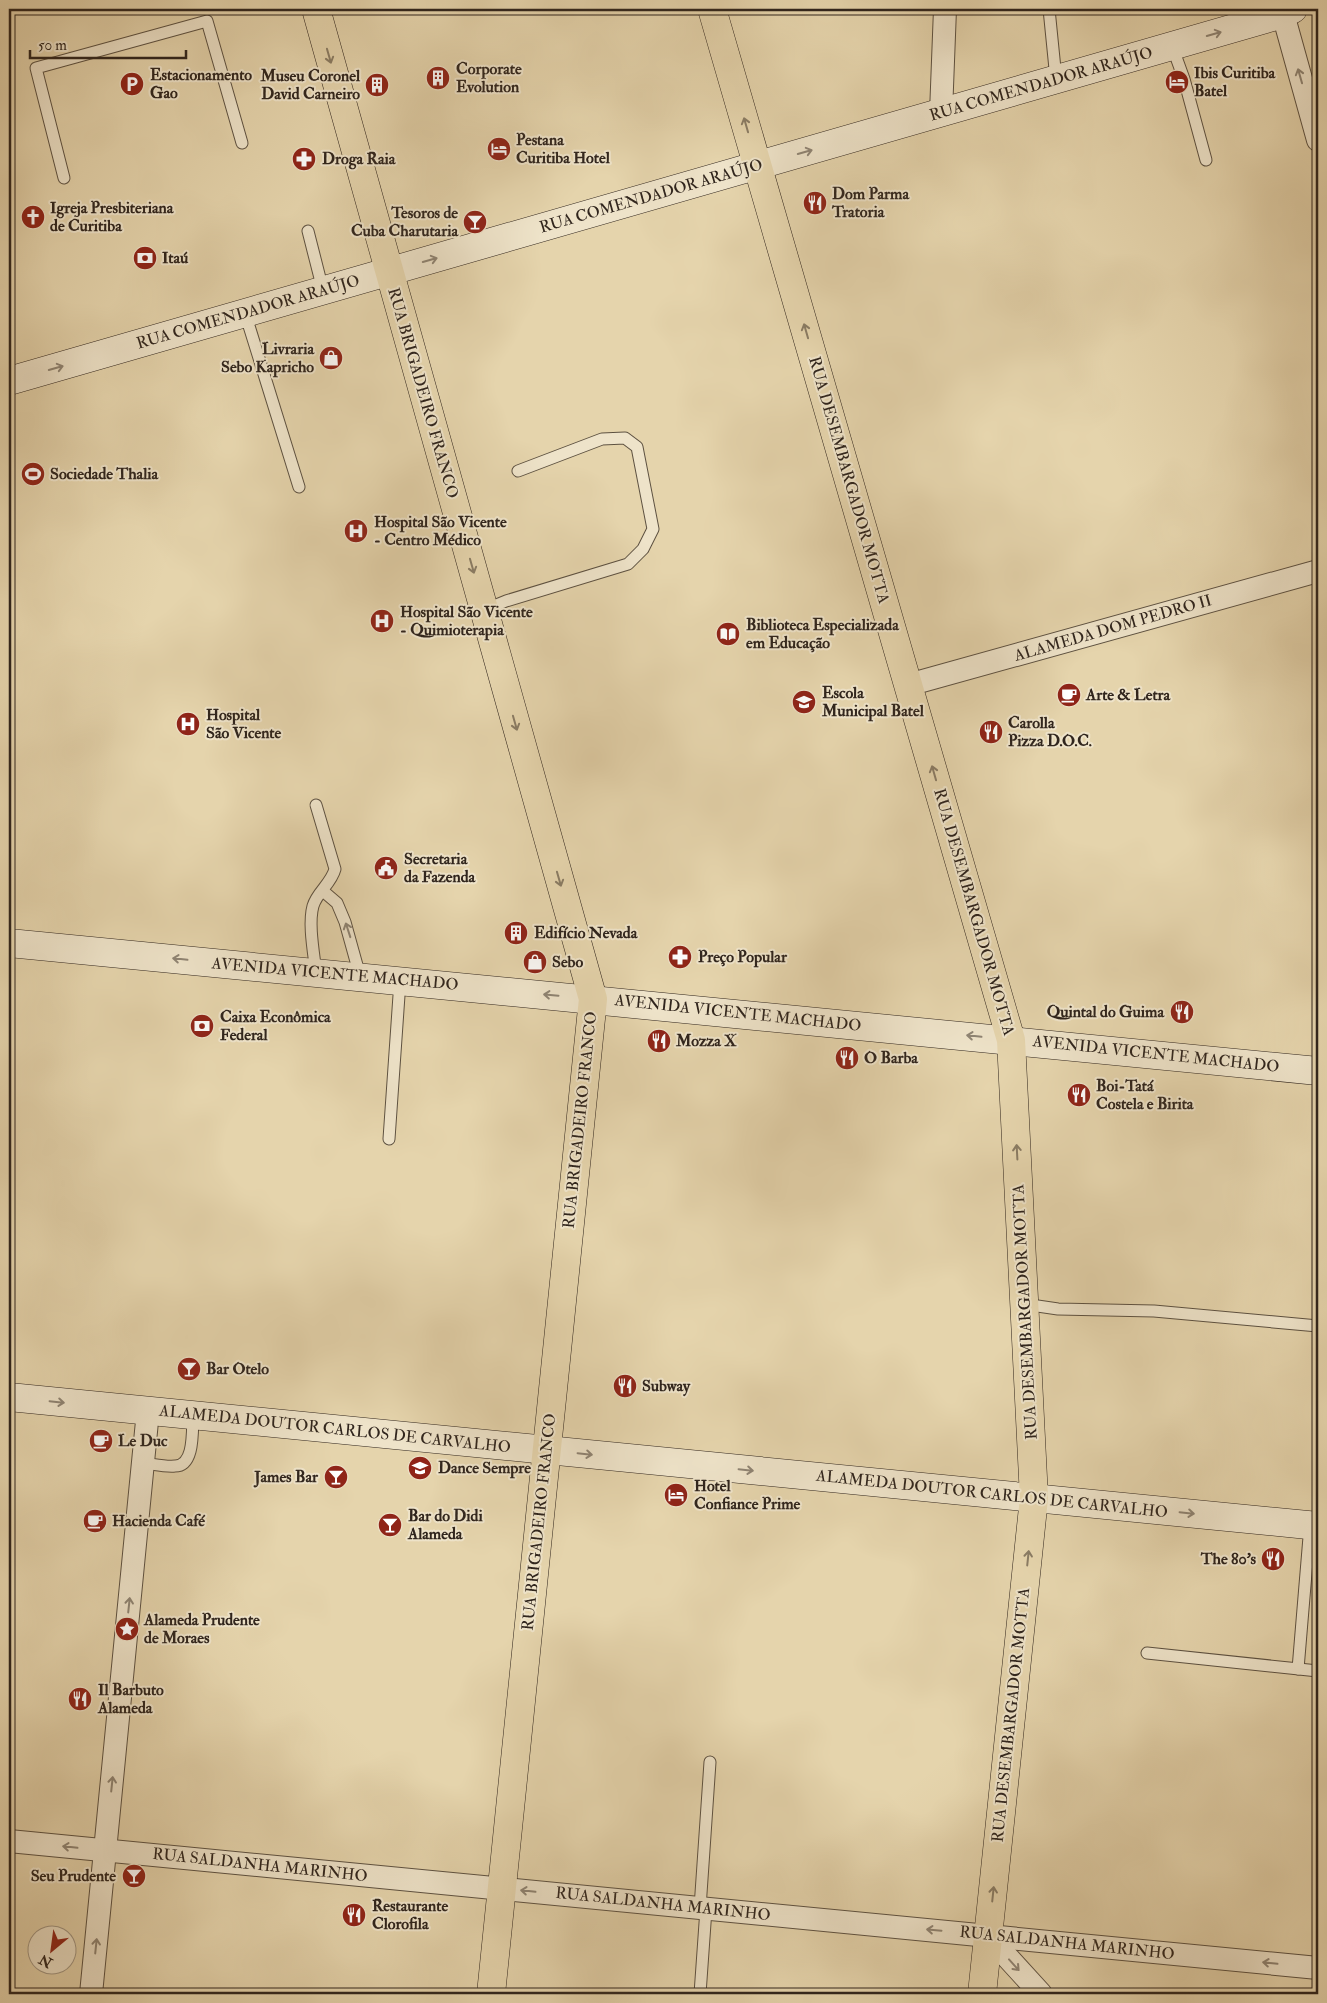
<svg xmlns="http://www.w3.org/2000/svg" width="1327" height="2003" viewBox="0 0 1327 2003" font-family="'IM FELL Double Pica',serif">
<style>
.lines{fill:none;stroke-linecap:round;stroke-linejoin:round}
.lane-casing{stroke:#5d5141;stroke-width:13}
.street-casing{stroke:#5d5141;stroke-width:24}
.secondary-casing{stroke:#30251d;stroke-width:29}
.primary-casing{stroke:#30251d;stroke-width:29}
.lane{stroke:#eee3c9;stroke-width:11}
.street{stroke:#eee3c9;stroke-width:22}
.secondary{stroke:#eee3c9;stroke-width:28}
.primary{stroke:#e5d4ac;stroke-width:28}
.oneway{stroke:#8f8473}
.oneway2{stroke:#8a7c64}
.labels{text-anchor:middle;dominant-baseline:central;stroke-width:4;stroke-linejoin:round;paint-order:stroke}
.poi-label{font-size:16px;font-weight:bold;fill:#30251d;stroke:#eee3c9;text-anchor:start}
.street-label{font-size:16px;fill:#30251d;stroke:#eee3c9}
</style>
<rect width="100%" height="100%" fill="#e5d4ac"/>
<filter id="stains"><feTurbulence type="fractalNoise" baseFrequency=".004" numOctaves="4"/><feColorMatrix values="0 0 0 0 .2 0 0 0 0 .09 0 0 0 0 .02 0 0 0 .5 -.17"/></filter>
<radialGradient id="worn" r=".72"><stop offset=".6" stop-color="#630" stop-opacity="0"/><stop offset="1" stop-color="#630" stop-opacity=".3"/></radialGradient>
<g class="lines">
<g class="lane-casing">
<g id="lane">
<path d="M1049 9 1056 79"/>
<path d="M1172 46 1184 79 1206 160"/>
<path d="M64 178 36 68 207 21 242 143"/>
<path d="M308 231 323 290"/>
<path d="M245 313 299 487"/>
<path d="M484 610 506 601 628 564 643 549 653 529 637 447 625 438 602 439 518 471"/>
<path d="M316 805 335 869C331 884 317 892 313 906 308 924 314 954 316 973"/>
<path d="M323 891 337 903 345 922 360 976"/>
<path d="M389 1139 400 981"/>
<path d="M1024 1304 1058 1309 1154 1311 1318 1326"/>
<path d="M143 1463C153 1464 165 1467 175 1466 195 1466 192 1430 193 1416"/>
<path d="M1147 1653 1318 1671"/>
<path d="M1298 1669 1310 1525"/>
<path d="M700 1908 710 1762"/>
<path d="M700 1994 706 1909"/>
</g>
</g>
<g class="street-casing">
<g id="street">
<path d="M1283 14 1318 140"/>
<path d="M941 113 945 9"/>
<path d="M908 685 1318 571"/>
<path d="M9 1841 1318 1968"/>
<path d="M988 1936 1041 1994"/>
<path d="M91 1994 148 1411"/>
</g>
</g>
<g class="secondary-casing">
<g id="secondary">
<path d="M9 381 1283 14 1293 9"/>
<path d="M9 943 1318 1071"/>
<path d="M9 1397 1318 1526"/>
</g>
</g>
<g class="primary-casing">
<g id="primary">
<path d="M316 9 593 999 491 1994"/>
<path d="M712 9 1011 1040 1034 1498 982 1994"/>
</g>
</g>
<use href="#lane" class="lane"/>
<use href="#street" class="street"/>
<use href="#secondary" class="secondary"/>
<use href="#primary" class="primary"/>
</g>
<defs><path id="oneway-shaft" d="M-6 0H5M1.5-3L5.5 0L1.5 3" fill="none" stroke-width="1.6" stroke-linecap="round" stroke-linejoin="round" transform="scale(1.25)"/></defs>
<g class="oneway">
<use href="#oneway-shaft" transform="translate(1214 34) rotate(-16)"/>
<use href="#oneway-shaft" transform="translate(1300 76) rotate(-106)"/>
<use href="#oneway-shaft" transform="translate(805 152) rotate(-16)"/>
<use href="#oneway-shaft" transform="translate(430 260) rotate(-16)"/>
<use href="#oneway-shaft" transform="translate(56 368) rotate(-16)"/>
<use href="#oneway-shaft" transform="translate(348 930) rotate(-108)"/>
<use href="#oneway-shaft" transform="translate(180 959) rotate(-174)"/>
<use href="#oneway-shaft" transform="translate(551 995) rotate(-175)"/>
<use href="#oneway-shaft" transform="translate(974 1036) rotate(-174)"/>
<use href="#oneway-shaft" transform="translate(57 1402) rotate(6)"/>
<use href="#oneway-shaft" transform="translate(585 1454) rotate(6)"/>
<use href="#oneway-shaft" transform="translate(746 1470) rotate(6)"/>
<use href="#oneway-shaft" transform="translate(1187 1513) rotate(6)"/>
<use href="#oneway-shaft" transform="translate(129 1605) rotate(-84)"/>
<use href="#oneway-shaft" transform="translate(112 1784) rotate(-84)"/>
<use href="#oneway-shaft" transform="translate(70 1847) rotate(-174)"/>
<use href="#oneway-shaft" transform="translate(528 1891) rotate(-174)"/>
<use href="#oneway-shaft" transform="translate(934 1930) rotate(-175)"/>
<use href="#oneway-shaft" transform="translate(96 1946) rotate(-84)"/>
<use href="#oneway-shaft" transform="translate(1270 1963) rotate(-174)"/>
<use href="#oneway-shaft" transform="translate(1014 1965) rotate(48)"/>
</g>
<g class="oneway2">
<use href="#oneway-shaft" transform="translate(329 56) rotate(74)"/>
<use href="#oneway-shaft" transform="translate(746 125) rotate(-106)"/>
<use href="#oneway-shaft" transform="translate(806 331) rotate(-106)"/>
<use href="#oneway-shaft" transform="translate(472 566) rotate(74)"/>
<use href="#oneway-shaft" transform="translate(515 723) rotate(74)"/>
<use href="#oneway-shaft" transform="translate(934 773) rotate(-106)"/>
<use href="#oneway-shaft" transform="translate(559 879) rotate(74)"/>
<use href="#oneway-shaft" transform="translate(1017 1152) rotate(-93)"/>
<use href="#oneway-shaft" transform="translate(1028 1558) rotate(-84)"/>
<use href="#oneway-shaft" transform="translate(993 1894) rotate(-84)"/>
</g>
<defs>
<g id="building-disc" transform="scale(1.25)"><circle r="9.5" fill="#8f2418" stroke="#eee3c9"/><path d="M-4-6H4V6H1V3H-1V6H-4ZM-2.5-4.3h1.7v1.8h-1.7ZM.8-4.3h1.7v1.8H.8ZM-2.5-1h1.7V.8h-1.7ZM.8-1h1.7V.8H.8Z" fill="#fff"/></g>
<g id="hotel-disc" transform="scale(1.25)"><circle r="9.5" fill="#8f2418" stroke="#eee3c9"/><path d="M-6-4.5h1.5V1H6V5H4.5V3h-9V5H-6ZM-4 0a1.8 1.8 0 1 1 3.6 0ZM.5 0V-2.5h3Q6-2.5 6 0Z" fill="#fff"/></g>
<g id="parking-disc" transform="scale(1.25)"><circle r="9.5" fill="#8f2418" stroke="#eee3c9"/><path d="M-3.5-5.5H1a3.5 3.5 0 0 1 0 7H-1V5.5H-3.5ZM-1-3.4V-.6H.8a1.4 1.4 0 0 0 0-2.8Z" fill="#fff"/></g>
<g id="pharmacy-disc" transform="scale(1.25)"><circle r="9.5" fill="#8f2418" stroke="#eee3c9"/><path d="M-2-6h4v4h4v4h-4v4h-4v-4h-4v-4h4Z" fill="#fff"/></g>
<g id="restaurant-disc" transform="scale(1.25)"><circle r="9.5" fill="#8f2418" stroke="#eee3c9"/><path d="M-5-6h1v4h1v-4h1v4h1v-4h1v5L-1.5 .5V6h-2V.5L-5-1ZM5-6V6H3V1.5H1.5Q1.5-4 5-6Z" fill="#fff"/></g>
<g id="church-disc" transform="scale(1.25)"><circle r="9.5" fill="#8f2418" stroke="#eee3c9"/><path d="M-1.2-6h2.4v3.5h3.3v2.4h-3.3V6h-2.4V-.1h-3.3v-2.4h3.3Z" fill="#fff"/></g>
<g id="bar-disc" transform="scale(1.25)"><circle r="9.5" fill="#8f2418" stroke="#eee3c9"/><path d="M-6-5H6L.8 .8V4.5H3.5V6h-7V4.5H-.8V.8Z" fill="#fff"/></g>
<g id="bank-disc" transform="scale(1.25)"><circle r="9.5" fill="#8f2418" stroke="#eee3c9"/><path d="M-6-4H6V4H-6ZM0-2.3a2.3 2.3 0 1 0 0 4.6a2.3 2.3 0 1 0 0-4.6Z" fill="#fff"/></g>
<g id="shop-disc" transform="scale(1.25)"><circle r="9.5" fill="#8f2418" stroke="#eee3c9"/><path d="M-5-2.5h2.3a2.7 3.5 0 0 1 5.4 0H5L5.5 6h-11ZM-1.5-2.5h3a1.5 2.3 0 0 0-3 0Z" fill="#fff"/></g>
<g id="stadium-disc" transform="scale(1.25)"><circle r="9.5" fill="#8f2418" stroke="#eee3c9"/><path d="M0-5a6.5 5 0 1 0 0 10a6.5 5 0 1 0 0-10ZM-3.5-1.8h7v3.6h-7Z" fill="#fff"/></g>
<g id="hospital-disc" transform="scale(1.25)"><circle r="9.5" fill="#8f2418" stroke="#eee3c9"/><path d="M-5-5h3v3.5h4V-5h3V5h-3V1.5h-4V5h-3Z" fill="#fff"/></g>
<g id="library-disc" transform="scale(1.25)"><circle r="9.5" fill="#8f2418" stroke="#eee3c9"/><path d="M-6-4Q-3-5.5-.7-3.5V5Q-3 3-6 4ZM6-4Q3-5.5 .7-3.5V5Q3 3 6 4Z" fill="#fff"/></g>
<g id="cafe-disc" transform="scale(1.25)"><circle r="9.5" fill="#8f2418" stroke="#eee3c9"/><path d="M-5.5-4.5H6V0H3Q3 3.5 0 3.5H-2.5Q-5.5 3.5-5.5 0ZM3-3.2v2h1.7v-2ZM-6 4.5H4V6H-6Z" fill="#fff"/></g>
<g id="school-disc" transform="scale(1.25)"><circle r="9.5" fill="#8f2418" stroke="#eee3c9"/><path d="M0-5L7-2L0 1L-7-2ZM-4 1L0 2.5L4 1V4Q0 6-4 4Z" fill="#fff"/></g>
<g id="civic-disc" transform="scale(1.25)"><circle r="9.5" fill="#8f2418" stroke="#eee3c9"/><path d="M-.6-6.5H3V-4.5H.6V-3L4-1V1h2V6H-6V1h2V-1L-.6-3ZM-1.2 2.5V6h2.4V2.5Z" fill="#fff"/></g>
<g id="sight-disc" transform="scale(1.25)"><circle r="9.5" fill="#8f2418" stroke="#eee3c9"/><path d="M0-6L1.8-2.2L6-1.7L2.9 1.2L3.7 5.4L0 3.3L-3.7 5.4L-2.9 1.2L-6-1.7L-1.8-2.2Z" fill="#fff"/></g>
</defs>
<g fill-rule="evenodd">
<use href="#building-disc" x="438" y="78"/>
<use href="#hotel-disc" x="1177" y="82"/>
<use href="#parking-disc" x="132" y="84"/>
<use href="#building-disc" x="377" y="85"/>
<use href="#hotel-disc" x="499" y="149"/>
<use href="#pharmacy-disc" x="304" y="159"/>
<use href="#restaurant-disc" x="815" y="203"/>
<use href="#church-disc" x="33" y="217"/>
<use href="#bar-disc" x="475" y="222"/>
<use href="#bank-disc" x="145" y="258"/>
<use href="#shop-disc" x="331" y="358"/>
<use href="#stadium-disc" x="33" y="474"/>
<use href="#hospital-disc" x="356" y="531"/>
<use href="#hospital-disc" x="382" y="621"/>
<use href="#library-disc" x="728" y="634"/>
<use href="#cafe-disc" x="1069" y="695"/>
<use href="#school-disc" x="804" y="702"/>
<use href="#hospital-disc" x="188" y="724"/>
<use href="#restaurant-disc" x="991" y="732"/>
<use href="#civic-disc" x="386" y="868"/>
<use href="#building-disc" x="516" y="933"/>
<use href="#pharmacy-disc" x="680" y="957"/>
<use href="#shop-disc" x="535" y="962"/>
<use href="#restaurant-disc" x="1182" y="1012"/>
<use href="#bank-disc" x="202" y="1026"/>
<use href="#restaurant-disc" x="659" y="1041"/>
<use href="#restaurant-disc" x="847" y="1058"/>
<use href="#restaurant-disc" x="1079" y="1095"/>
<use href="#bar-disc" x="189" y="1369"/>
<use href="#restaurant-disc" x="625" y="1386"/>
<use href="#cafe-disc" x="101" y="1441"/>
<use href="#school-disc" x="420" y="1468"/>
<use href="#bar-disc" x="336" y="1477"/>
<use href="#hotel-disc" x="676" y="1495"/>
<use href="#cafe-disc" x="95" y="1521"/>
<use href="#bar-disc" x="390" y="1525"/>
<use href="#restaurant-disc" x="1273" y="1559"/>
<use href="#sight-disc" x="127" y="1629"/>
<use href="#restaurant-disc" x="80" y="1699"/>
<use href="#bar-disc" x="134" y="1876"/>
<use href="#restaurant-disc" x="354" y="1915"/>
</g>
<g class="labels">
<g class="poi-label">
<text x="456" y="69">Corporate<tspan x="456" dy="18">Evolution</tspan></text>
<text x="1194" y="73">Ibis Curitiba<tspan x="1194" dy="18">Batel</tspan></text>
<text x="150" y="75">Estacionamento<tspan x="150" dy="18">Gao</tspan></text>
<text x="360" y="76" text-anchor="end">Museu Coronel<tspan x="360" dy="18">David Carneiro</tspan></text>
<text x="516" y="140">Pestana<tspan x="516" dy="18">Curitiba Hotel</tspan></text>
<text x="322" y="159">Droga Raia</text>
<text x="832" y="194">Dom Parma<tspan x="832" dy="18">Tratoria</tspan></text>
<text x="50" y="208">Igreja Presbiteriana<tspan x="50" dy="18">de Curitiba</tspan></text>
<text x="458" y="213" text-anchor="end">Tesoros de<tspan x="458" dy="18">Cuba Charutaria</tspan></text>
<text x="162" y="258">Itaú</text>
<text x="314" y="349" text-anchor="end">Livraria<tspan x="314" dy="18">Sebo Kapricho</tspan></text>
<text x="50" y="474">Sociedade Thalia</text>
<text x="374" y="522">Hospital São Vicente<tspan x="374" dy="18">- Centro Médico</tspan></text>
<text x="400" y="612">Hospital São Vicente<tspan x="400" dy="18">- Quimioterapia</tspan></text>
<text x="746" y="625">Biblioteca Especializada<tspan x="746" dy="18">em Educação</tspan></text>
<text x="822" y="693">Escola<tspan x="822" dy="18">Municipal Batel</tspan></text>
<text x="1086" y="695">Arte &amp; Letra</text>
<text x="206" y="715">Hospital<tspan x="206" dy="18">São Vicente</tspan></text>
<text x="1008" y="723">Carolla<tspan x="1008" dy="18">Pizza D.O.C.</tspan></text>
<text x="404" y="859">Secretaria<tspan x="404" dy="18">da Fazenda</tspan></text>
<text x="534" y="933">Edifício Nevada</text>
<text x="698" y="957">Preço Popular</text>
<text x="552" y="962">Sebo</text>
<text x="1164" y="1012" text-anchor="end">Quintal do Guima</text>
<text x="220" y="1017">Caixa Econômica<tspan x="220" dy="18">Federal</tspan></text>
<text x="676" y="1041">Mozza X</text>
<text x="864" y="1058">O Barba</text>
<text x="1096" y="1086">Boi-Tatá<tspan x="1096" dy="18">Costela e Birita</tspan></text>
<text x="206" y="1369">Bar Otelo</text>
<text x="642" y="1386">Subway</text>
<text x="118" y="1441">Le Duc</text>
<text x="438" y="1468">Dance Sempre</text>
<text x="318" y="1477" text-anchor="end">James Bar</text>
<text x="694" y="1486">Hotel<tspan x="694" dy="18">Confiance Prime</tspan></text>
<text x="408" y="1516">Bar do Didi<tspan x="408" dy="18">Alameda</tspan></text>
<text x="112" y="1521">Hacienda Café</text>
<text x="1256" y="1559" text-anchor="end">The 80's</text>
<text x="144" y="1620">Alameda Prudente<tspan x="144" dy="18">de Moraes</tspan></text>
<text x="98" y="1690">Il Barbuto<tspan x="98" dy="18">Alameda</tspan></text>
<text x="116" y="1876" text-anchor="end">Seu Prudente</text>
<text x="372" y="1906">Restaurante<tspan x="372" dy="18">Clorofila</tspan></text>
</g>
<g class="street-label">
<text transform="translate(1041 84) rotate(-16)">RUA COMENDADOR ARAÚJO</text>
<text transform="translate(651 196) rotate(-16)">RUA COMENDADOR ARAÚJO</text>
<text transform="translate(248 312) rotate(-16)">RUA COMENDADOR ARAÚJO</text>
<text transform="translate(423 393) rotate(74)">RUA BRIGADEIRO FRANCO</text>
<text transform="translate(849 480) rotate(74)">RUA DESEMBARGADOR MOTTA</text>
<text transform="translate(1113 628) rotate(-16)">ALAMEDA DOM PEDRO II</text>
<text transform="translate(974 912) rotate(74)">RUA DESEMBARGADOR MOTTA</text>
<text transform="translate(335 974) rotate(5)">AVENIDA VICENTE MACHADO</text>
<text transform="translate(738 1013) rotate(6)">AVENIDA VICENTE MACHADO</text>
<text transform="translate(1156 1054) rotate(6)">AVENIDA VICENTE MACHADO</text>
<text transform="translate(580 1120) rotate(-84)">RUA BRIGADEIRO FRANCO</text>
<text transform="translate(1025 1312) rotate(-93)">RUA DESEMBARGADOR MOTTA</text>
<text transform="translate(335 1429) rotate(6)">ALAMEDA DOUTOR CARLOS DE CARVALHO</text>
<text transform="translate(992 1494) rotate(6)">ALAMEDA DOUTOR CARLOS DE CARVALHO</text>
<text transform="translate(539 1522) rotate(-84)">RUA BRIGADEIRO FRANCO</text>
<text transform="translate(1011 1715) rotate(-84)">RUA DESEMBARGADOR MOTTA</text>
<text transform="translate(260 1865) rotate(6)">RUA SALDANHA MARINHO</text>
<text transform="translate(663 1904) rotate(6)">RUA SALDANHA MARINHO</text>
<text transform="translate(1067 1943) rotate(6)">RUA SALDANHA MARINHO</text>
</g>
</g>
<rect width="1327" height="2003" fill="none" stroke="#e5d4ac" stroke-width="30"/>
<rect x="10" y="10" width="1307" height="1983" fill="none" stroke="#30251d" stroke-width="2.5"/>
<rect x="15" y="15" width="1297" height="1973" fill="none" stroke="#30251d"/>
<g transform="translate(52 1950) rotate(209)"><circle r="24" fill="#eee3c9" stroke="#a29784"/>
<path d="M0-4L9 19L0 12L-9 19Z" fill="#8f2418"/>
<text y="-8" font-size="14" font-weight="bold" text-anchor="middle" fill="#30251d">N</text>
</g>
<path d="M30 50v8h156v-8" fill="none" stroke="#30251d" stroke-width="2.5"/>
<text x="38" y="50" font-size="15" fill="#30251d" stroke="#eee3c9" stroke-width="4" paint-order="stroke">50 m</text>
<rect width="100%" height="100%" filter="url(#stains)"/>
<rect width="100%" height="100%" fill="url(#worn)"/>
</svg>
